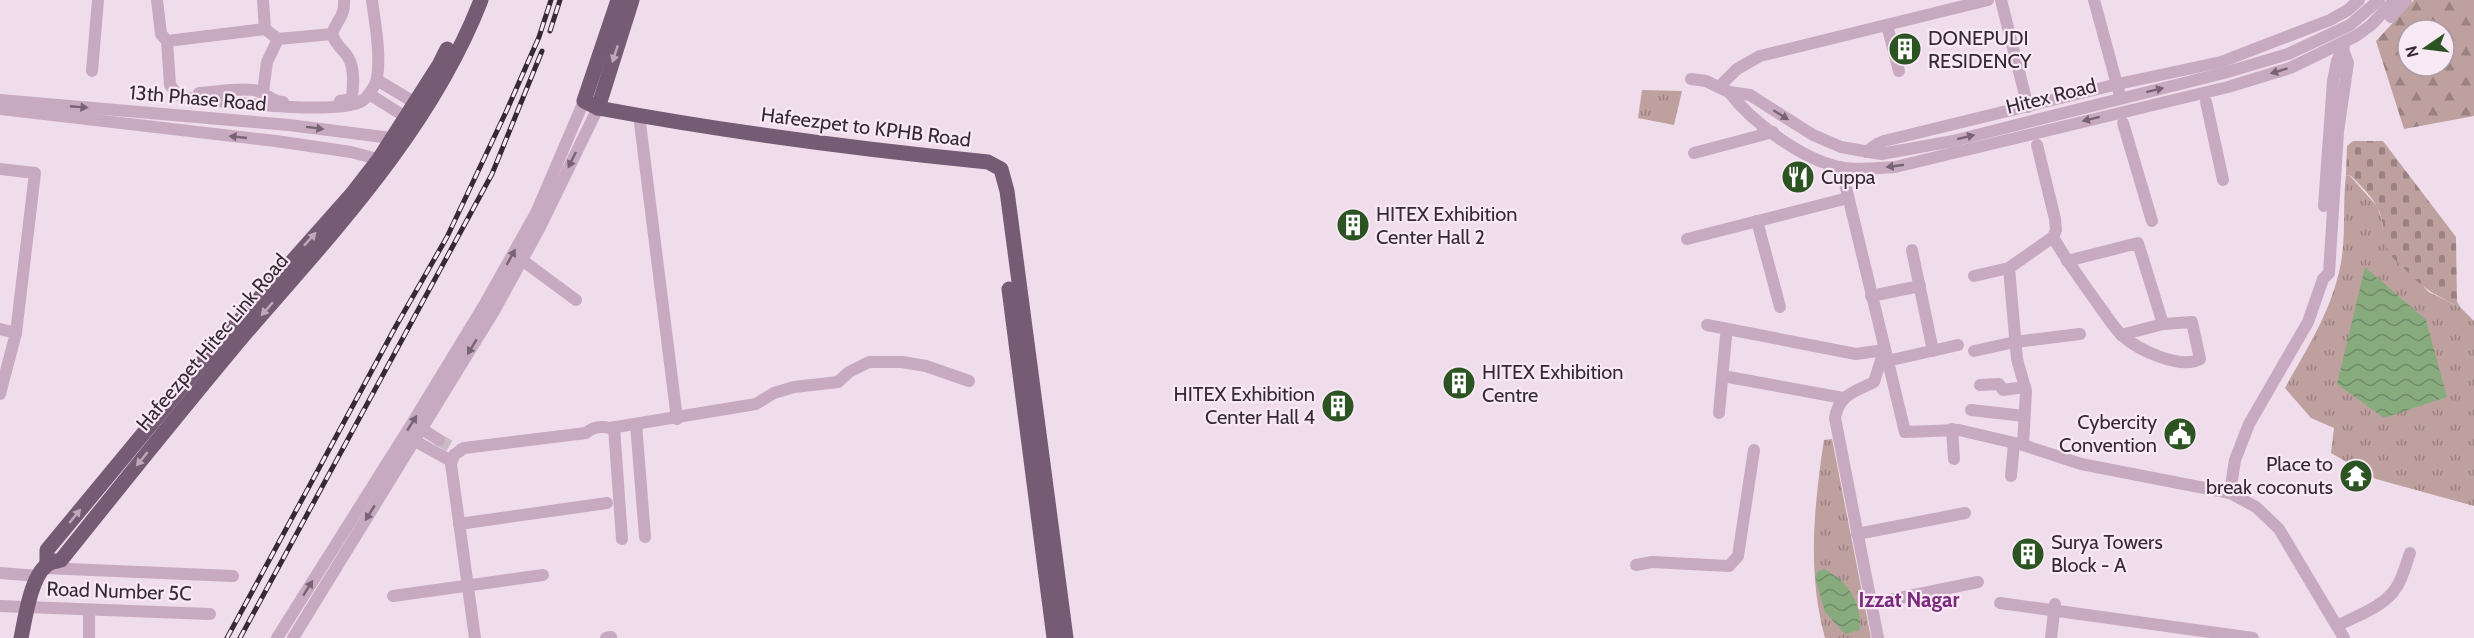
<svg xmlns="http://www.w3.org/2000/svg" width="2474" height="638" viewBox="0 0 2474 638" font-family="Cabin,sans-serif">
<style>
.forest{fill:url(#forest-firs);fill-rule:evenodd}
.cemetery{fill:url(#cemetery-stones)}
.park{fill:url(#park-tufts)}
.water{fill:url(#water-waves)}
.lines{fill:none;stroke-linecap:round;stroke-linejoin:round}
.minor-tunnel{stroke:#cbb9c7;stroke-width:12;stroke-dasharray:12 6;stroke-linecap:butt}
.minor{stroke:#c7aac2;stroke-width:12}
.major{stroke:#765b74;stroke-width:15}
.rail-casing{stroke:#352935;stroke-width:5}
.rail{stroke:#f8e9f4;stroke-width:3;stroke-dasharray:9;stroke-linecap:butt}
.oneway{fill:#bea9ba}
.oneway2{fill:#776374}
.labels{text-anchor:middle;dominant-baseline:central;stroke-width:4.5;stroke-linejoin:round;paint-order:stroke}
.poi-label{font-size:20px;fill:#352935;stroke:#f8e9f4;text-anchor:start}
.street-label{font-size:20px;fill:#352935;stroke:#f8e9f4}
.neighbourhood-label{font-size:21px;font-weight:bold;fill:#7b297d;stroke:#f8e9f4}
</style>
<defs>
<pattern id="forest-firs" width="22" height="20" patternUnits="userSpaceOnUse" patternTransform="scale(1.5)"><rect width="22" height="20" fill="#bea09e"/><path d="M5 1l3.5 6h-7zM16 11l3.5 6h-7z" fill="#9b8282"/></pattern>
<pattern id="cemetery-stones" width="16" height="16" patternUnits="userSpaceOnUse" patternTransform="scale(1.5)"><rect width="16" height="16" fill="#bea09e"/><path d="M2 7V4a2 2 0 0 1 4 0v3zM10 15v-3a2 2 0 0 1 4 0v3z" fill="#9b8282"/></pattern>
<pattern id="park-tufts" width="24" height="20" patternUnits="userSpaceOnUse" patternTransform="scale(1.5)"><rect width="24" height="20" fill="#bea09e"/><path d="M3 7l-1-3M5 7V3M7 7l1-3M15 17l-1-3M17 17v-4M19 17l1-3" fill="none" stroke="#9b8282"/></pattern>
<pattern id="water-waves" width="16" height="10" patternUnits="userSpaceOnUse" patternTransform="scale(1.5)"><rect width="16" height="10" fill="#88ab7e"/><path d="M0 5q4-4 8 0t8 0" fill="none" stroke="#708b68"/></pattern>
</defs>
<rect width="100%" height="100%" fill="#f0ddeb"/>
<path class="forest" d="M2414 0H2474V116L2404 129 2376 41ZM2408 30H2444V66H2408Z"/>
<path class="cemetery" d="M2353 141H2383L2456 237 2457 302 2461 308C2434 295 2396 273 2384 244 2381 236 2384 228 2382 221 2379 202 2363 188 2351 176L2346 175 2347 146Z"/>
<g class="park">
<path d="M1642 90 1682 91 1674 125 1638 118Z"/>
<path d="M2346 175 2350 176 2377 206 2382 220 2384 243 2393 258 2429 292 2461 308 2474 321V506L2376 479 2331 453 2334 428 2311 418 2285 388C2306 350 2329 315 2339 272 2347 240 2342 207 2346 175Z"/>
<path d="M1832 439 1871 638H1825C1807 572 1814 506 1824 440Z"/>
</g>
<g class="water">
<path d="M2365 267 2426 320 2447 397 2384 418 2337 384Z"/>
<path d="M1824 569C1849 582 1861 602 1860 630L1845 634 1825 612 1815 577 1817 572Z"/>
</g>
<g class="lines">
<path class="minor-tunnel" d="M439 440 458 451"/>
<g class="minor">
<path d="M157 0 161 34 167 41 170 85 178 95 187 98C219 101 339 116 362 101 368 97 376 85 377 78 381 55 375 23 372 0"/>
<path d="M263 0 265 29"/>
<path d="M2001 0 2028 107"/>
<path d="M2094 0 2119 92"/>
<path d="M2391 17 2406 0"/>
<path d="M1887 25 1899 71"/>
<path d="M167 41 265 29 278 39 332 34"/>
<path d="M2344 52 2348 63 2338 132 2329 273 2323 279 2308 322 2249 424 2235 460 2230 493 2256 507 2279 529 2344 638"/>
<path d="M92 71 98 0"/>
<path d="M1691 79 1706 81 1729 92 1750 95 1813 135 1841 147 1881 154 1953 141 2032 121 2224 73 2288 54 2350 25 2379 0"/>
<path d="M377 80 422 107"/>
<path d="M1719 87 1737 69 1760 56 1988 0"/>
<path d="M263 92 267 62 278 39"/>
<path d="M1729 92C1752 122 1801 159 1839 167 1857 171 1877 168 1895 167L2228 87 2290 68 2356 36 2371 25 2395 0"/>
<path d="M199 93C216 92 236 88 253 90 265 91 271 102 283 102"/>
<path d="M369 94 412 121"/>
<path d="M0 100 289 125 399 139"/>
<path d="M340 101 352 99C353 88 355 69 349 59 345 50 337 48 332 34 337 19 345 17 344 0"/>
<path d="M2206 102 2223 180"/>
<path d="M0 109 276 141 351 152 385 161"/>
<path d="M639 115 677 419"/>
<path d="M2123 123 2152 221"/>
<path d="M1866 152 1877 144 1884 141 2118 84 2221 62 2330 20 2348 10 2359 0"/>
<path d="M1694 153 1773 132"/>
<path d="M1841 167 1905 432 1959 430 2023 445 2081 464 2230 493"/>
<path d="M0 169 35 173 16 333 0 394"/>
<path d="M2324 206 2333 81 2337 61 2344 47"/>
<path d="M1757 221 1780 307"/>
<path d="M2053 237C2067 262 2084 284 2100 307 2107 316 2114 329 2123 336 2138 350 2181 370 2200 359L2192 322 2163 324 2138 243 2067 261"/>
<path d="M1687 239 1848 198"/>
<path d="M1912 250 1933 351"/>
<path d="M522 260 576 300"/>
<path d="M2009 268 2017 359 2026 391 2023 445"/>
<path d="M1974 276 2009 268 2053 237 2056 230 2055 219 2037 145"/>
<path d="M1871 296 1920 286"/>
<path d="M1707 325 1856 354 1884 350"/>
<path d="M0 329 16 333"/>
<path d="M2121 335 2163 324"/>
<path d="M1974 351 2015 342 2080 334"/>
<path d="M1887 361 1958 345"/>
<path d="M1723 376 1843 398"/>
<path d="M1980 385 1999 384 2003 390 2025 387"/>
<path d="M1971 410 2024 416"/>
<path d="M1719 413 1726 336"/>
<path d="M636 424 645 537"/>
<path d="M614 427 622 539"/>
<path d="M422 429 439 440"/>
<path d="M1952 429 1954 459"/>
<path d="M415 441 451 461"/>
<path d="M2011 476 2014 443"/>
<path d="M459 524 607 503"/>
<path d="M1857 534 1965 513"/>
<path d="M1636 565 1652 562 1729 566 1738 556 1754 450"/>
<path d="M44 568 233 576"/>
<path d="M0 573 38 576"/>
<path d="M393 596 543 575"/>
<path d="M2000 603 2253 638"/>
<path d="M1870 604 1978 582"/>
<path d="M0 606 210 614"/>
<path d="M89 610V638"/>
<path d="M2337 626C2356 616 2384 607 2396 588 2403 578 2406 564 2410 553"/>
<path d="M277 638 413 422 486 302 536 213 584 101"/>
<path d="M293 638 494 311 539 229 598 108"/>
<path d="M475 638 451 464 454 455 464 448 586 433C593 427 601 426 610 428L756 404 774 393 794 387 838 382 849 372 869 362H902L926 366 969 381"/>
<path d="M606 638 611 637"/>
<path d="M1878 638 1835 418C1839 394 1855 392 1874 382L1884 351"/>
<path d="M2051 638 2055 604"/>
</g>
<g class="major">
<path d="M618 0 584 101 598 108C727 132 857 149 988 162L1001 169 1007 191 1066 638"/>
<path d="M598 108 632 0"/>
<path d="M1009 289 1054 638"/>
<path d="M47 564V550L200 365 351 195 379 159 439 65 447 49"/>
<path d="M21 638C25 619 31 576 47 565 50 562 57 561 61 560 121 485 182 409 244 335 333 232 431 129 481 0"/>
</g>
<g class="rail-casing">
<g id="rail">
<path d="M550 31 560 0"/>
<path d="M227 638 396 326 447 237 506 112 539 37 551 0"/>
<path d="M240 638 492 174 542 51"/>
</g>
</g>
<use href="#rail" class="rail"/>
</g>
<defs><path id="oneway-solid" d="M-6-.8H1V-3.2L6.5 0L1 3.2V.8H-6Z" transform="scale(1.5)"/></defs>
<g class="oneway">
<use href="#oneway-solid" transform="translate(615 54) rotate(108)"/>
<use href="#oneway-solid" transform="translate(310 239) rotate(-48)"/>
<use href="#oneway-solid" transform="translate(267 309) rotate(131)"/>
<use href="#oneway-solid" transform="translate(142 459) rotate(129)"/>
<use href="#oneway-solid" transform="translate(75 516) rotate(-51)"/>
</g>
<g class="oneway2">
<use href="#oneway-solid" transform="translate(2279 71) rotate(163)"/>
<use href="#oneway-solid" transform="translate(2155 90) rotate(-14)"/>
<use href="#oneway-solid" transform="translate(79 107) rotate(5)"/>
<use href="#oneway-solid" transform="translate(1781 115) rotate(32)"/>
<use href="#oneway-solid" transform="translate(2091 119) rotate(166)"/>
<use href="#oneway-solid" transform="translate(315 128) rotate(7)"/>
<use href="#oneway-solid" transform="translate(238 137) rotate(-174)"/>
<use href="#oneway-solid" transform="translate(1966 137) rotate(-14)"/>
<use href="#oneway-solid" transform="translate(572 160) rotate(116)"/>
<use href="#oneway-solid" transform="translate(1895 166) rotate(172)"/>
<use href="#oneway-solid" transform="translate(511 257) rotate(-61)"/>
<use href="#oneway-solid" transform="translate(472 347) rotate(121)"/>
<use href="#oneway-solid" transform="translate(412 423) rotate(-58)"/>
<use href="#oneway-solid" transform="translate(370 513) rotate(122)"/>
<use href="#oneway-solid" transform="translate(308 588) rotate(-58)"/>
</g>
<defs>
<g id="building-disc" transform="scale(1.725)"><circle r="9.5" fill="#2c5322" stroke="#f8e9f4"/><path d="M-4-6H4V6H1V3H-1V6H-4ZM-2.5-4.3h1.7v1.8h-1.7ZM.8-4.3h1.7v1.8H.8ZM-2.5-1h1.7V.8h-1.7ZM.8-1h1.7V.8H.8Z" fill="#fff"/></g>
<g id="restaurant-disc" transform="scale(1.725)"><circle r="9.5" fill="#2c5322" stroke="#f8e9f4"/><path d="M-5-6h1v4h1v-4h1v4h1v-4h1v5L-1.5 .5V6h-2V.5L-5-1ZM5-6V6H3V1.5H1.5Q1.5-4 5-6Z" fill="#fff"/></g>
<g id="civic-disc" transform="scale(1.725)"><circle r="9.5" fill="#2c5322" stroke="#f8e9f4"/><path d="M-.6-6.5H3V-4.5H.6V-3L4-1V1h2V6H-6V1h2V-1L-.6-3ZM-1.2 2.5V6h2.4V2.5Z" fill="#fff"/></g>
<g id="temple-disc" transform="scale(1.725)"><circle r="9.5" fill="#2c5322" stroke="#f8e9f4"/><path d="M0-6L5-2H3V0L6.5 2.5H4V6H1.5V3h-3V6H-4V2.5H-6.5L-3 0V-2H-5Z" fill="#fff"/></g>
</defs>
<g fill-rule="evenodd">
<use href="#building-disc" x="1905" y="49"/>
<use href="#restaurant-disc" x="1798" y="177"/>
<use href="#building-disc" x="1353" y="225"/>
<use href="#building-disc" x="1459" y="383"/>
<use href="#building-disc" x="1338" y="406"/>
<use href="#civic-disc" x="2180" y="434"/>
<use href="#temple-disc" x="2356" y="476"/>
<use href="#building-disc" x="2028" y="554"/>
</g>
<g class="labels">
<g class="poi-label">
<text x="1928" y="38">DONEPUDI<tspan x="1928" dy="23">RESIDENCY</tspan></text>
<text x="1821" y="177">Cuppa</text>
<text x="1376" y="214">HITEX Exhibition<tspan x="1376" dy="23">Center Hall 2</tspan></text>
<text x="1482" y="372">HITEX Exhibition<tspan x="1482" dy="23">Centre</tspan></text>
<text x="1315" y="394" text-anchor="end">HITEX Exhibition<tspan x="1315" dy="23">Center Hall 4</tspan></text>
<text x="2157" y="422" text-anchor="end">Cybercity<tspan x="2157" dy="23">Convention</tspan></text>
<text x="2333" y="464" text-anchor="end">Place to<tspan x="2333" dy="23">break coconuts</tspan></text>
<text x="2051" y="542">Surya Towers<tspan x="2051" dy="23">Block - A</tspan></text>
</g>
<g class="street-label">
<text transform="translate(2051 96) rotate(-14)">Hitex Road</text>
<text transform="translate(198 98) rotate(5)">13th Phase Road</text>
<text transform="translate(866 127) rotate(7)">Hafeezpet to KPHB Road</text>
<text transform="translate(212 342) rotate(-50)">Hafeezpet Hitec Link Road</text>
<text transform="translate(119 591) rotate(2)">Road Number 5C</text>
</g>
<g class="neighbourhood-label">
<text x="1909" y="599">Izzat Nagar</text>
</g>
</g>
<g transform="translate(2426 48) rotate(256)"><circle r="28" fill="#f8e9f4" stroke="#aa9ca8" stroke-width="1.5"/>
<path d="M0-4.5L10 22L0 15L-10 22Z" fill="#2c5322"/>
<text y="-9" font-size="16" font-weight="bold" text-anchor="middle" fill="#352935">N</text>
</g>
</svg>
